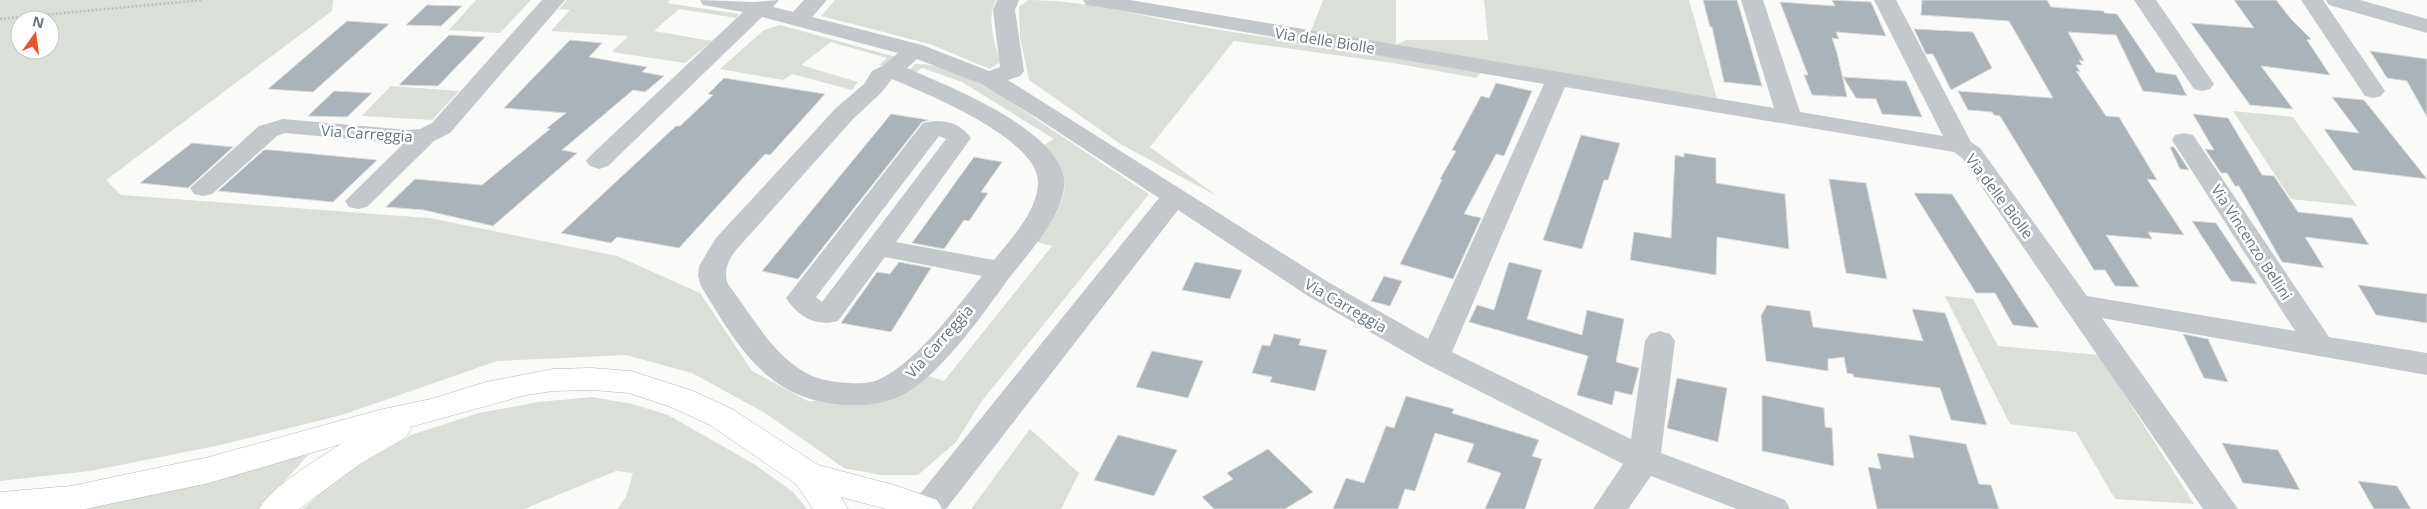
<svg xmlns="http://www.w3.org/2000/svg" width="2427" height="509" viewBox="0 0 2427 509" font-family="'Open Sans',sans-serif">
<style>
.green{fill:#dadfd7;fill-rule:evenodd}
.building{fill:#aab3b9;stroke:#dcdcda}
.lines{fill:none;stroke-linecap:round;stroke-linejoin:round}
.highway-casing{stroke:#b4b9bd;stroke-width:1}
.path{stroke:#bbbfc2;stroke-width:2.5;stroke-dasharray:2 2;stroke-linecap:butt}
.minor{fill:#c3c8cc;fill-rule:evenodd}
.highway{fill:#fff;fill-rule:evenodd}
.labels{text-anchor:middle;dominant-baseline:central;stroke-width:5;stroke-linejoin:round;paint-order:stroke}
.street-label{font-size:15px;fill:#657683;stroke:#fff}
</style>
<rect width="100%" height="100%" fill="#fafaf8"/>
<g class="green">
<path d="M0 0H333L332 11 106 180 121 195 429 218 617 256 700 293 752 371 808 401 878 402 911 391 928 376 944 381 1052 246 1037 242C1049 224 1072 197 1062 174 1058 165 1048 154 1042 146L1054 139 962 82 922 68 913 74 907 72 915 64C959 62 1022 110 1057 133 1088 154 1119 174 1149 194L981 402 956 442 918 475H880L844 468 765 413 692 373 626 355 497 361 342 415 220 445 90 471 0 481ZM20 20H50V50H20Z"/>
<path d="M476 0H531L500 33 449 30Z"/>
<path d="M567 0H670L667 3 738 14 737 18 679 9 654 31 712 41 685 63 612 52 628 36 551 31 570 10 559 9Z"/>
<path d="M835 0H996C986 17 995 44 1000 62L990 69 930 44 821 16Z"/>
<path d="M1028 0C1085 0 1141 16 1197 26 1292 42 1387 54 1482 72L1476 78 1393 63 1234 41 1150 147 1217 196 1122 145 1029 80 1020 37 1019 7Z"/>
<path d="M1323 0H1396V45L1406 40H1488L1484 0H1689L1717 99 1673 94 1504 63 1310 34Z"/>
<path d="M780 25 896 57 886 66 879 65 887 58 831 42 801 65 858 82 852 90 792 74 783 80 720 69 764 30Z"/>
<path d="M391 86 459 91 432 120 362 116Z"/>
<path d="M2233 111 2293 117 2357 206 2291 199Z"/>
<path d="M1945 296 1973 299 1998 346 2099 355 2194 504 2115 499 2076 432 2010 424Z"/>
<path d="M592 397 632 404 668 415 754 464 793 492 807 509H617L626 497 633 473 616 471 524 509H303L337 478 411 435 479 413 539 402Z"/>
<path d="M1030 429 1079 473 1061 509H971Z"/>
<path d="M309 454 260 509H58L138 497Z"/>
</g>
<g class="building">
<path d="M1703 0H1737L1762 86 1724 82 1712 27H1710Z"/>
<path d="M1832 0 1871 2 1886 36 1836 32 1839 39 1832 38 1837 53 1847 97 1812 95 1804 75H1808L1780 2 1835 6Z"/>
<path d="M1922 0H2047L2051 7 2103 11 2105 13 2117 14 2156 72 2176 75 2187 96 2143 91 2116 35 2068 32 2084 61 2079 60 2082 65H2076L2080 72 2076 71 2106 116 2119 117 2157 180 2147 179 2184 235 2148 232 2152 239 2106 235 2139 287 2115 286 2105 270H2094L2000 116 1994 115 1992 112 1968 110 1958 91 2053 98 2009 21 1921 15Z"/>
<path d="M2234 0H2276L2291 19 2311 39 2307 40 2330 75 2261 66 2293 109 2250 105 2191 23 2254 28Z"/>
<path d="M427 5 462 6 441 26 406 25Z"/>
<path d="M347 21 389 24 313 92 268 89Z"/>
<path d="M1914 29 1973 32 1992 68 1951 90 1933 54H1926Z"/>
<path d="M449 35 485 37 438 86 399 85Z"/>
<path d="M570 40 602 43 589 57 647 67 642 72 664 76 645 92 633 90 562 150 577 153 493 226 424 210 386 207 415 179 482 185 550 129 547 128 566 113 504 108Z"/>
<path d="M2370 51 2427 59V117L2407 81 2387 78Z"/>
<path d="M1843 77 1906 81 1922 117 1882 114 1876 99 1856 98Z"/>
<path d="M724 78 825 94 770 155 765 154 679 248 617 237 611 243 561 233 676 126H680L713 95 708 94Z"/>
<path d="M1496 83 1532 91 1504 156 1496 154 1464 214 1481 218 1453 279 1400 264 1442 180 1440 179 1456 151 1452 150 1481 96 1489 98Z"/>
<path d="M334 91 372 93 347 117 308 116Z"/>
<path d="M2332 97 2364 100 2427 179 2353 170 2324 129 2359 133Z"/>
<path d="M891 114 929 120 922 122 798 279 762 271Z"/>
<path d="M2193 114 2228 118 2262 175 2274 176 2298 212 2352 218 2369 245 2305 237 2324 268 2282 262 2239 186H2235L2227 173H2221L2205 149 2214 150Z"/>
<path d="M1581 135 1620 143 1608 180H1604L1582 249 1543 240Z"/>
<path d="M192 143 233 147 188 188 140 183Z"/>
<path d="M2170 147H2174L2189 170 2180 169Z"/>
<path d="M264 150H272L377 160 333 202 218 191Z"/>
<path d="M1684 153 1716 158V183L1785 194 1789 249 1717 237 1716 275 1630 260 1634 232 1671 238 1675 155 1684 157Z"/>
<path d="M974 157 1002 162 981 192 988 193 969 221 964 220 944 249 912 243Z"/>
<path d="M1829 179 1866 183 1887 279 1846 273Z"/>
<path d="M1914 193 1952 194 2039 328 2013 325 1995 293H1976Z"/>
<path d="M2192 221 2216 223 2257 284 2231 281Z"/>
<path d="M899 262 931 268 891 332 841 323 877 272 890 274Z"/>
<path d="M1195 262 1242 270 1230 299 1182 290Z"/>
<path d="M1509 262 1542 270 1527 319 1582 335 1587 310 1624 319 1616 362 1639 368 1632 395 1615 391 1612 405 1577 395 1588 356 1469 322 1477 305 1494 310Z"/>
<path d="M1384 276 1402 281 1390 306 1371 301Z"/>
<path d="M2358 285 2427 294V323L2376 315Z"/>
<path d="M1767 305 1810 311 1813 327 1923 341 1912 309 1945 313 1987 425 1951 420 1940 388 1854 377 1853 374 1847 373 1844 357 1828 359V371L1766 361 1761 316Z"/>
<path d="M1274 334 1301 339 1299 345 1327 350 1315 391 1270 382 1272 377 1252 373 1262 345 1270 346Z"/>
<path d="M2183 334 2208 339 2228 382 2204 378Z"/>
<path d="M1152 351 1203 361 1188 398 1136 387Z"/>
<path d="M1677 378 1727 388 1718 442 1667 428Z"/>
<path d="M1762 395 1824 408 1825 427 1832 428 1834 466 1762 451Z"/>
<path d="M1406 396 1454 409 1452 413 1539 440 1532 456 1542 459 1525 509H1485L1501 473 1467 462 1474 444 1435 433 1415 491 1405 489 1398 509H1333L1346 478 1364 483 1386 426 1394 428Z"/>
<path d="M1118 435 1177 450 1154 496 1094 480Z"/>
<path d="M1909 435 1966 444 1979 484 1991 485 1999 509H1877L1868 467 1881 469 1877 453 1914 458Z"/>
<path d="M2222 443 2278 450 2300 490 2243 483Z"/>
<path d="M1268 449 1313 492 1285 509H1214L1202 497 1233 479 1227 473Z"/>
<path d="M2358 481 2397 486 2411 509H2374Z"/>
</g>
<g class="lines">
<g class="highway-casing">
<path id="highway" d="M592 368 631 371 693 391 732 409 818 465 894 485 937 500 942 509H886L841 497 848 509H813L796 484 710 425 671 407 629 393 592 390 553 391 526 395 410 427 411 429 406 437 360 464 299 509H259C271 487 319 458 341 444L209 483 85 509H0V492L71 486 209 457 379 410 431 399 486 382 553 369Z"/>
</g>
<path class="path" d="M0 19 203 0"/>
<g class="minor">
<path d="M542 0H565L450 133 434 141 367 207 358 209 349 207 345 201 403 144 285 133 277 136 212 194 203 196 194 194 190 188 259 126 283 119 408 130 420 129 432 123Z"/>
<path d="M700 0 754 2 779 0 773 7 793 12 804 0H827L812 17 922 45 989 71 1000 67 993 10 997 0H1019L1015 10 1024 71 1020 76 1008 80 1328 282 1428 339 1544 84 1094 6 1086 5 1083 0H1130L1774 108 1741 0H1763L1800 112 1943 136 1874 0H1896L1971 142 1980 148 2087 296 2295 331 2172 140 2175 135 2184 133 2193 135 2329 337 2427 353V375L2102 318 2238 509H2203L1975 177 1962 158 1954 152 1565 87 1452 352 1631 439 1645 341 1650 334 1660 331 1670 334 1675 341 1661 453 1785 500 1790 509H1737L1651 476 1628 509H1593L1623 464 1424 363 1308 296 1178 210 946 509H910L915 500 1159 198 1037 118 981 84 917 59 907 68C950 87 1050 126 1063 174 1072 207 1028 254 1009 278 984 313 948 364 913 389 894 402 871 406 848 405 768 402 738 347 701 286L698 276 699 266 716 238 836 108 864 84 872 71 884 65 898 53 762 17 608 166 599 169 590 166 586 161 590 156 743 12 703 5ZM892 79C927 94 1042 140 1038 185 1035 215 1012 237 994 260L896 242 971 138C960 122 941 118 923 123L786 298C798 317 816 327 838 321L885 257 982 276C957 307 915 364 878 380 867 385 849 383 837 382 818 380 804 374 789 361 764 340 748 310 728 284 723 271 728 261 736 250L854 118 881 93ZM939 136 946 139 822 302 816 297Z"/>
<path d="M2134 0H2156L2214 84 2210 89 2202 91 2194 89Z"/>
<path d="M2301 0H2323L2385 91 2381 96 2373 98 2365 96Z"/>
<path d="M2326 0H2360L2427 19V33L2329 5Z"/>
</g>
<use href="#highway" class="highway"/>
</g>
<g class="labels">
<g class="street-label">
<text transform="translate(1325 40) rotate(9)">Via delle Biolle</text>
<text transform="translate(367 133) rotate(4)">Via Carreggia</text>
<text transform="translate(2000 196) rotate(53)">Via delle Biolle</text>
<text transform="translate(2252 242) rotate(57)">Via Vincenzo Bellini</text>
<text transform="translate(1346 305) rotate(30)">Via Carreggia</text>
<text transform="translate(939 341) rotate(-48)">Via Carreggia</text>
</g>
</g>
<g transform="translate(35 35) rotate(14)"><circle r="24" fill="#ffffff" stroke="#c1c8cd"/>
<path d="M0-4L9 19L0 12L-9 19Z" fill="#e4572e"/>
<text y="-8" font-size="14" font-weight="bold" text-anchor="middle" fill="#657683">N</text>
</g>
</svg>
